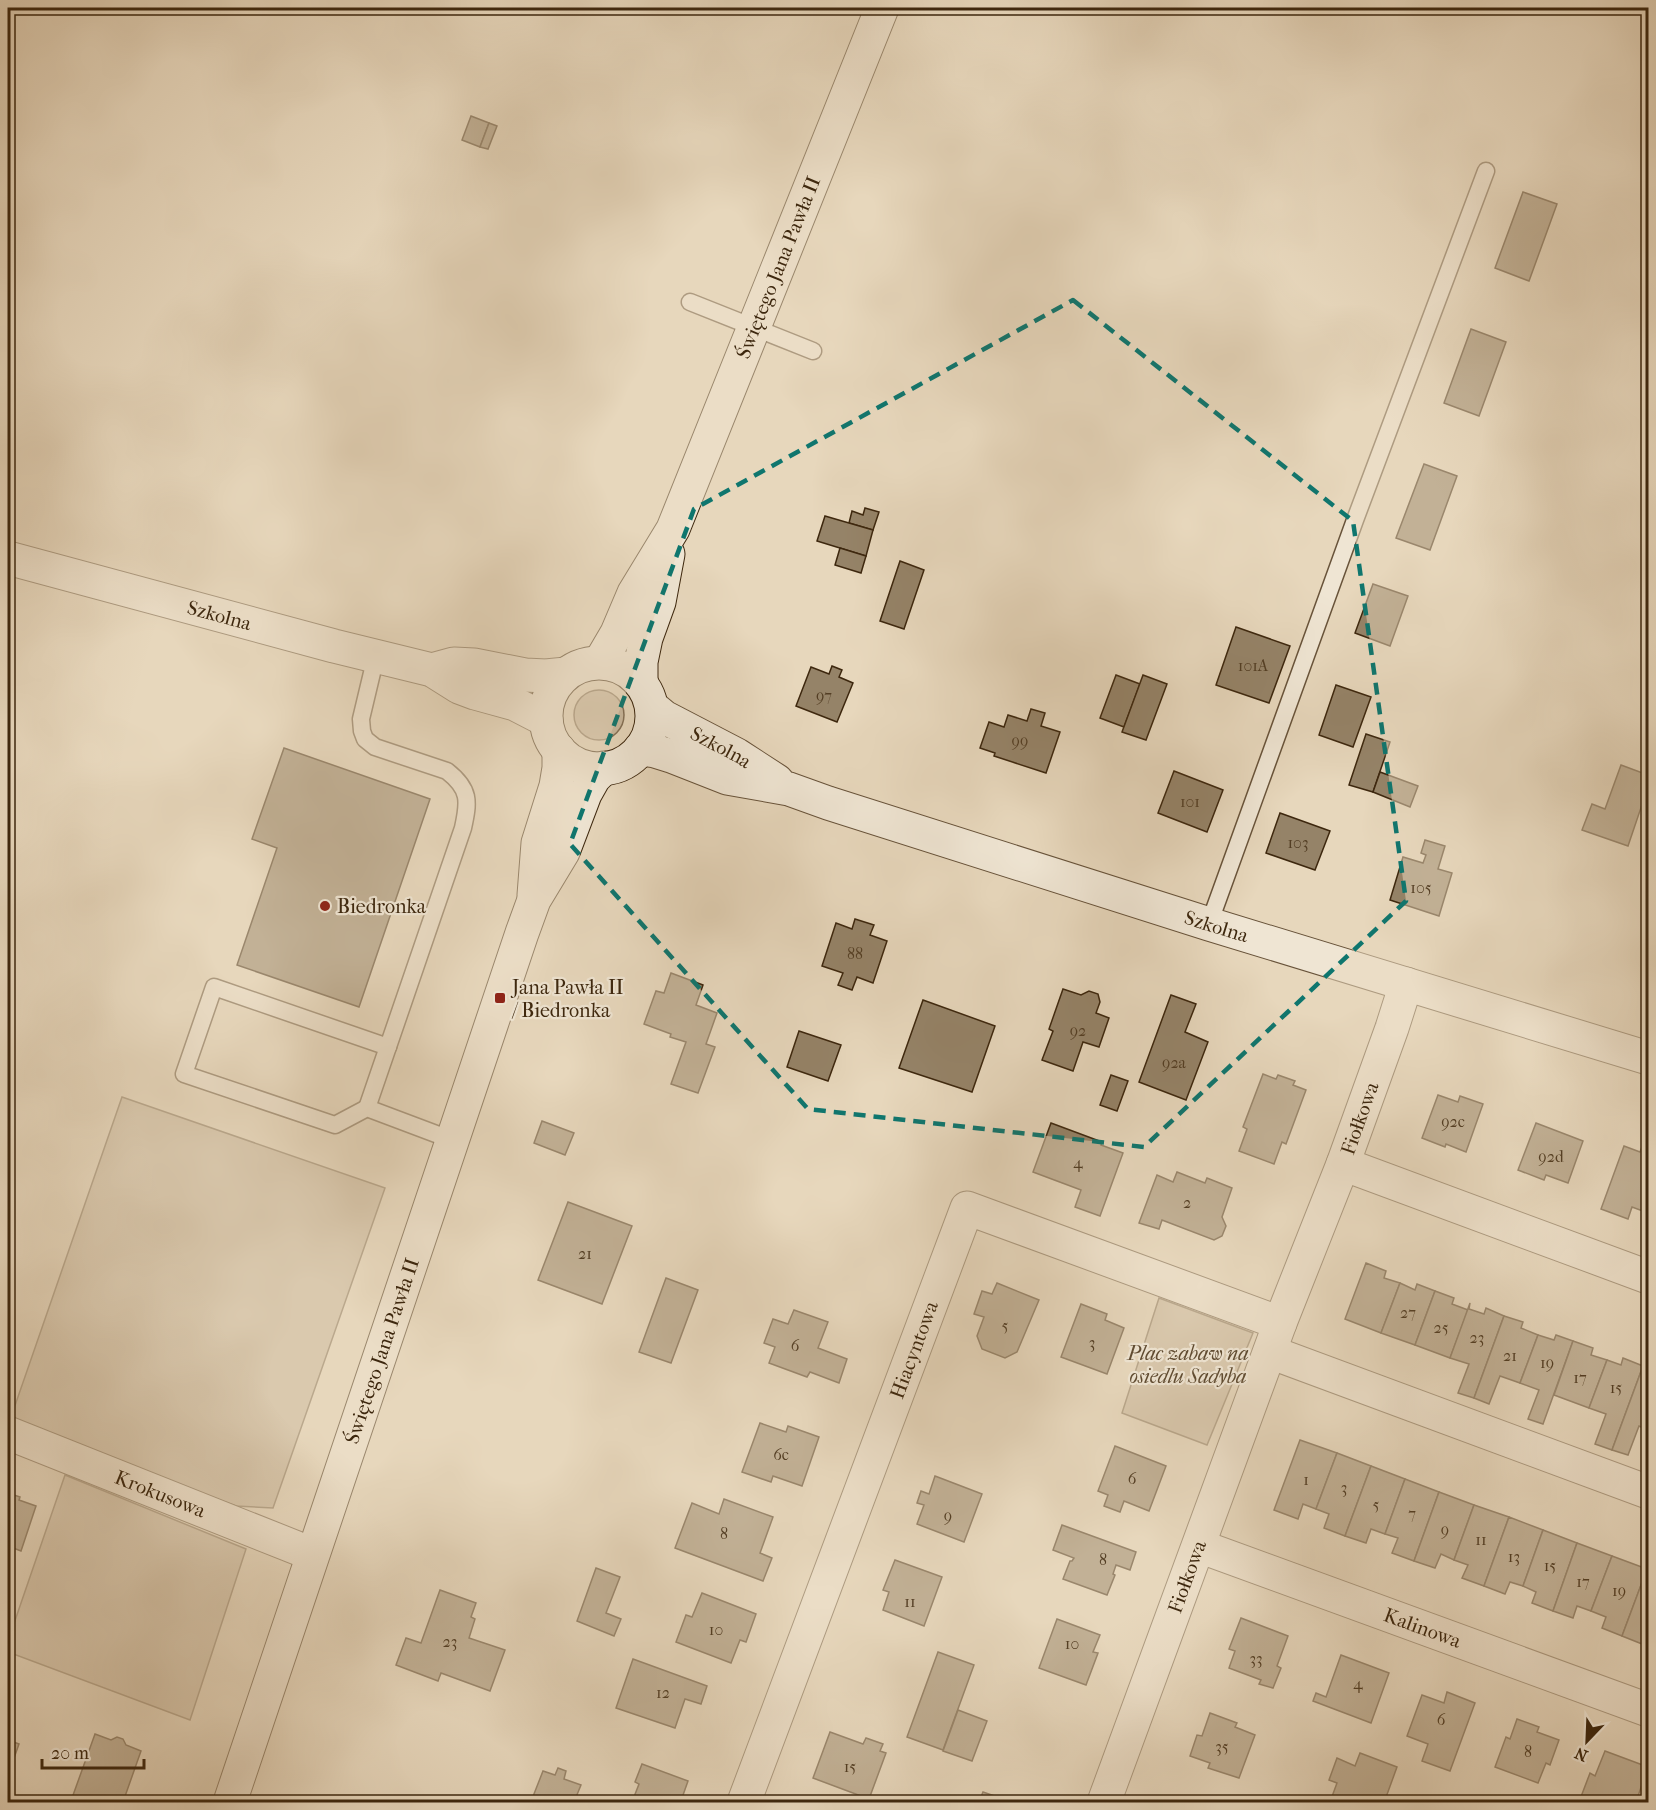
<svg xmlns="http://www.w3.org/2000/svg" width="1656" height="1810" viewBox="0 0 1656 1810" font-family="'IM FELL French Canon',serif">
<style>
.green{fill:#cab99e;stroke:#847056;stroke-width:1.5}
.building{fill:#958368;stroke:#3d270e;stroke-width:1.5}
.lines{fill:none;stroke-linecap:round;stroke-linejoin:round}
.lane-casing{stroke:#68533a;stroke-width:19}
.street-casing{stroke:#68533a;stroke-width:35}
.secondary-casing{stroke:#3d270e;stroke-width:35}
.lane{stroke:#efe5d3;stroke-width:16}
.street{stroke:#efe5d3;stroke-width:33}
.secondary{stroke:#efe5d3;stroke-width:33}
.marked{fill:none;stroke:#0f766e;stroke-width:4.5;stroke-dasharray:12 8;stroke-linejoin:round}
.poi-dot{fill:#8f2418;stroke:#efe5d3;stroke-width:2}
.labels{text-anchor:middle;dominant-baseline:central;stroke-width:4.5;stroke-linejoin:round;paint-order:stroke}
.number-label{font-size:16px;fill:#533e24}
.street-label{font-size:20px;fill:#3d270e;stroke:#efe5d3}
.poi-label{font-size:20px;fill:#3d270e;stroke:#efe5d3;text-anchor:start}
.park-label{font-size:20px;font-style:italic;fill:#604c32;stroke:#efe5d3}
</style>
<rect width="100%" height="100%" fill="#e7d7bc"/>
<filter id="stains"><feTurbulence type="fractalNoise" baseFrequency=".00333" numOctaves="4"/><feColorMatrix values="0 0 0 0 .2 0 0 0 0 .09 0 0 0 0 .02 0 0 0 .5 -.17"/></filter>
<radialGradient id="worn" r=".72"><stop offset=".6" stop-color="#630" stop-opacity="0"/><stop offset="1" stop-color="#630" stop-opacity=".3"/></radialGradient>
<g class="green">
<circle cx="599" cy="715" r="25"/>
<path d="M122 1097 385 1188 273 1508 236 1506 117 1462 11 1417Z"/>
<path d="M1159 1298 1253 1333 1207 1445 1122 1413Z"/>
<path d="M65 1475 246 1549 190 1720 8 1652V1641Z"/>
</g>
<g class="building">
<path d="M471 116 489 123 480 147 462 140Z"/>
<path d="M489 123 497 126 488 149 480 147Z"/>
<path d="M1523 192 1557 204 1529 281 1495 268Z"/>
<path d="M1471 329 1506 342 1479 416 1444 403Z"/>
<path d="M1424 464 1457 476 1430 550 1396 538Z"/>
<path d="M865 508 879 512 873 530 849 523 852 511 863 515Z"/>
<path d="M825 516 873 530 866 556 817 541Z"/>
<path d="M840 548 866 556 861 573 835 565Z"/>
<path d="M900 561 924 570 904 629 880 621Z"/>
<path d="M1373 584 1408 596 1390 646 1355 633Z"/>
<path d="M1236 627 1290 646 1269 703 1216 685Z"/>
<path d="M832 666 842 670 839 677 853 683 837 722 796 706 811 667 829 674Z"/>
<path d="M1116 675 1140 684 1124 727 1100 718Z"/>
<path d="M1143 675 1167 684 1146 740 1122 732Z"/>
<path d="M1336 685 1371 697 1353 747 1319 735Z"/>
<path d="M1031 709 1045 713 1041 726 1060 732 1046 773 994 756 995 753 980 748 989 722 1004 727 1008 715 1027 721Z"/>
<path d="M1366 734 1390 742 1373 792 1349 785Z"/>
<path d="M284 748 430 799 359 1007 237 965 277 848 252 839Z"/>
<path d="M1621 765 1648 775V787L1628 846 1582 830 1592 804 1605 809Z"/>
<path d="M1174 771 1223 790 1207 832 1158 813Z"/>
<path d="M1380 772 1418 786 1410 807 1373 792Z"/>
<path d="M1280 813 1330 831 1315 870 1266 853Z"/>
<path d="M1425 840 1445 846 1438 869 1452 873 1439 916 1390 900 1403 857 1423 863 1426 855 1421 853Z"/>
<path d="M855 919 874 925 870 935 887 941 873 983 857 977 852 990 838 985 843 973 822 966 836 923 852 929Z"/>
<path d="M671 973 703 985 696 1005 717 1013 706 1044 715 1047 698 1093 671 1084 686 1042 670 1037 671 1034 644 1024 656 991 664 993Z"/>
<path d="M1063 989 1081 995 1089 991 1098 994 1100 1002 1096 1013 1109 1018 1099 1047 1083 1042 1073 1071 1042 1060 1053 1031 1049 1029Z"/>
<path d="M1171 995 1196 1004 1185 1032 1208 1042 1186 1100 1139 1082Z"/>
<path d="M923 1000 995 1026 972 1092 899 1068Z"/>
<path d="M799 1031 841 1045 828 1081 787 1067Z"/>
<path d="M1263 1074 1276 1079 1278 1075 1295 1081 1293 1085 1306 1090 1286 1144 1282 1142 1274 1164 1239 1151 1247 1129 1243 1127Z"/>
<path d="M1111 1075 1128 1081 1117 1111 1100 1105Z"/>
<path d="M1438 1095 1458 1102 1460 1096 1483 1104 1466 1152 1446 1144 1445 1147 1422 1138Z"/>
<path d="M542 1121 574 1133 565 1155 534 1143Z"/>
<path d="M1051 1123 1102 1142 1101 1145 1123 1153 1100 1216 1075 1207 1081 1190 1033 1172Z"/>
<path d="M1536 1123 1583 1141 1568 1183 1546 1175 1544 1180 1518 1170Z"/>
<path d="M1643 1144 1648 1146V1213L1632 1207 1628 1219 1601 1209 1624 1146 1640 1152Z"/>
<path d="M1177 1172 1205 1183 1207 1178 1232 1188 1222 1217 1226 1226 1222 1236 1214 1240 1162 1220 1159 1229 1139 1223 1157 1175 1173 1182Z"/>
<path d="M568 1202 632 1226 602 1304 538 1280Z"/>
<path d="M1366 1263 1386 1271 1384 1278 1400 1283 1381 1333 1345 1319Z"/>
<path d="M666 1278 698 1290 671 1363 639 1352Z"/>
<path d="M997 1283 1039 1300 1017 1352 1005 1358 982 1349 977 1336 984 1317 974 1314 982 1291 992 1294Z"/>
<path d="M1400 1283 1415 1290 1417 1284 1435 1291 1415 1345 1381 1333Z"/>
<path d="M1435 1291 1454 1298 1452 1304 1468 1310 1450 1358 1415 1345Z"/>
<path d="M1470 1303 1469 1309 1484 1314 1486 1308 1504 1316 1474 1398 1458 1393 1469 1364 1450 1358Z"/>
<path d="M1081 1304 1107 1314 1105 1320 1124 1328 1107 1374 1061 1357Z"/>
<path d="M794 1310 828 1322 818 1348 847 1359 839 1383 810 1372 807 1377 769 1363 775 1347 764 1343 773 1319 788 1324Z"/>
<path d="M1504 1316 1523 1322 1521 1328 1538 1335 1520 1383 1500 1376 1489 1404 1474 1398Z"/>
<path d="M1538 1335 1554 1340 1556 1335 1573 1341 1543 1424 1528 1419 1539 1390 1520 1383Z"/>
<path d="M1573 1341 1593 1348 1591 1355 1607 1360 1589 1408 1554 1395Z"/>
<path d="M1623 1358 1643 1366 1612 1450 1595 1444 1606 1414 1589 1408 1607 1360 1621 1365Z"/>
<path d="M1643 1366 1648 1368V1430L1639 1426 1628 1455 1612 1450Z"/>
<path d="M760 1423 786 1432 788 1426 819 1437 802 1486 773 1476 771 1482 742 1472Z"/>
<path d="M1300 1440 1337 1453 1316 1509 1303 1504 1298 1519 1274 1510Z"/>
<path d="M1115 1446 1166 1466 1149 1511 1124 1501 1120 1512 1104 1506 1108 1495 1098 1491Z"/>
<path d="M1337 1453 1371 1466 1345 1536 1324 1528 1329 1514 1316 1509Z"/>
<path d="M1371 1466 1405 1479 1385 1534 1371 1529 1366 1543 1345 1536Z"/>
<path d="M935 1476 982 1494 964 1542 917 1524 924 1505 917 1503 921 1491 929 1494Z"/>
<path d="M1405 1479 1439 1492 1414 1561 1392 1553 1398 1538 1385 1534Z"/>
<path d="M1439 1492 1474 1505 1454 1560 1441 1554 1435 1568 1414 1561Z"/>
<path d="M8 1493 20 1497 19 1500 36 1506 21 1551 8 1546Z"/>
<path d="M724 1499 773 1517 760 1553 772 1558 763 1581 675 1548 692 1503 719 1514Z"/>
<path d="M1474 1505 1509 1517 1484 1586 1462 1578 1468 1565 1454 1560Z"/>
<path d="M1509 1517 1543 1530 1523 1586 1510 1582 1505 1594 1484 1586Z"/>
<path d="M1062 1525 1136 1552 1130 1570 1116 1565 1113 1574 1115 1575 1107 1595 1063 1579 1070 1561H1072L1074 1558 1053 1550Z"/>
<path d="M1543 1530 1577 1543 1553 1611 1532 1603 1536 1592 1523 1586Z"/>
<path d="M1577 1543 1612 1556 1591 1611 1577 1606 1573 1618 1553 1611Z"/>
<path d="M1612 1556 1647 1569 1622 1636 1602 1628 1606 1617 1591 1611Z"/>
<path d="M895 1560 942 1577 924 1626 883 1610 889 1592 883 1590Z"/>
<path d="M596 1568 620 1577 606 1613 621 1619 614 1636 577 1621Z"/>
<path d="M1647 1569H1648V1629L1642 1644 1622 1636Z"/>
<path d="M440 1590 476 1603 471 1617 475 1619 469 1638 505 1650 490 1691 441 1673 438 1681 396 1665 406 1638 421 1643Z"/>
<path d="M702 1593 756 1614 746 1642 740 1640 731 1663 676 1642 686 1615 692 1617Z"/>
<path d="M1241 1618 1288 1636 1277 1666 1281 1668 1273 1688 1259 1684 1261 1680 1229 1668 1235 1651 1229 1649Z"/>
<path d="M1057 1619 1100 1635 1093 1652 1098 1653 1086 1685 1039 1668Z"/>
<path d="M938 1652 974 1665 943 1750 907 1737Z"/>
<path d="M1341 1655 1389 1673 1371 1723 1313 1701 1316 1693 1326 1697Z"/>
<path d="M633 1659 707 1686 701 1704 685 1699 675 1728 616 1708Z"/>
<path d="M1447 1692 1475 1703 1450 1771 1422 1761 1428 1744 1407 1736 1422 1695 1444 1703Z"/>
<path d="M958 1710 987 1721 972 1761 943 1751Z"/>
<path d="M1210 1713 1237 1723 1235 1727 1255 1735 1239 1778 1208 1768 1210 1763 1190 1756 1197 1735 1202 1736Z"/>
<path d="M1517 1719 1539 1727 1537 1732 1559 1740 1550 1765 1546 1763 1538 1783 1495 1767 1506 1737 1510 1739Z"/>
<path d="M830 1732 863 1744 866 1738 883 1744 880 1751 886 1753 869 1799 813 1778Z"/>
<path d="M95 1734 111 1740 117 1737 123 1739 126 1745 141 1751 123 1802H77L78 1800 72 1798Z"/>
<path d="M8 1740 19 1744 8 1775Z"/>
<path d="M1605 1751 1648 1767 1636 1802H1579L1590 1773 1595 1776Z"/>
<path d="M1360 1753 1397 1767 1385 1800 1391 1802H1330L1337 1783 1329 1780 1337 1758 1355 1766Z"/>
<path d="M642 1764 688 1781 682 1798 686 1799 685 1802H632L639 1784 635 1782Z"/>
<path d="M558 1768 566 1771 564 1779 581 1785 574 1802H540L532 1799 543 1771 555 1775Z"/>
<path d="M983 1792 1012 1802H979Z"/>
</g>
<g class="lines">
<g class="lane-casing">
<g id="lane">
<path d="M690 302 813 351"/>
<path d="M1209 924 1355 520 1486 171"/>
<path d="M388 1047 214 987 184 1074 335 1125 367 1108 452 1140"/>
<path d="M367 1108 463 828C469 801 470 789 447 771L375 747 365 739 362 731 361 719 376 656"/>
</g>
</g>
<g class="street-casing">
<g id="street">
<path id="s1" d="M8 558 334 646 432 670 459 687 475 693 515 704 546 720"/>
<path d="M432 670 454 664 474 665 525 675 546 676 566 674"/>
<path id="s2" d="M652 707 664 717 737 755 777 781"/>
<path id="s3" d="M640 749 655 751 671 756 727 778 789 789 828 803 1209 924 1648 1058"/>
<path d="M1343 1164 1648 1277"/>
<path d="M1270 1352 1648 1492"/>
<path id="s4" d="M8 1433 312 1554"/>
<path id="s5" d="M1199 1546 1648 1710"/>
<path id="s6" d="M744 1802 967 1208 1280 1323"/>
<path id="s7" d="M1104 1802 1280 1323 1343 1164 1392 1028 1406 984"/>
</g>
</g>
<g class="secondary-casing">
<g id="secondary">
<path id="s8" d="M600 662 617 633 634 593 673 529 882 8"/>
<circle cx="599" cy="716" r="53"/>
<path d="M641 683V662L646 638 659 602 668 554"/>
<path d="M534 895 538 843 556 786 559 768V750"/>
<path id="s9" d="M230 1802 522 933 534 900 563 852 585 794 594 778 604 768"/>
</g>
</g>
<use href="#lane" class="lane"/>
<use href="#street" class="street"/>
<use href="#secondary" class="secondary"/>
</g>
<path d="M0 0H1656V1810H0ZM1073 300 1353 521 1406 901 1144 1147 808 1109 570 844 694 509Z" fill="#e7d7bc" fill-opacity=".55" fill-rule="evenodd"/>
<path class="marked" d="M1073 300 1353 521 1406 901 1144 1147 808 1109 570 844 694 509Z"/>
<g class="poi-dot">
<circle cx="325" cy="906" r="6"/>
<rect x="494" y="992" width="12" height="12" rx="3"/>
</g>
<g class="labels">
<g class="number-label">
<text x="1253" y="665">101A</text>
<text x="824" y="695">97</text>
<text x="1020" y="740">99</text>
<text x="1190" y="801">101</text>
<text x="1298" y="842">103</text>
<text x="1421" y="887">105</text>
<text x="855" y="953">88</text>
<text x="1078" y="1030">92</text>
<text x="1174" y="1062">92a</text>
<text x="1453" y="1121">92c</text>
<text x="1551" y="1156">92d</text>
<text x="1078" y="1162">4</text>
<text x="1187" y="1202">2</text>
<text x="585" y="1253">21</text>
<text x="1408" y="1312">27</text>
<text x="1005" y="1325">5</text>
<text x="1441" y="1327">25</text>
<text x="1477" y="1337">23</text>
<text x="1092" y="1342">3</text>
<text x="795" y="1345">6</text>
<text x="1510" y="1355">21</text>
<text x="1547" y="1362">19</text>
<text x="1580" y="1377">17</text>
<text x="1616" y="1387">15</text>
<text x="781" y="1454">6c</text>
<text x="1132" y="1478">6</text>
<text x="1306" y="1479">1</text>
<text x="1344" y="1487">3</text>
<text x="1376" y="1504">5</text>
<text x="1412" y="1513">7</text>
<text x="948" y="1515">9</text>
<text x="1445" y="1529">9</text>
<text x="724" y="1533">8</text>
<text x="1481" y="1539">11</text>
<text x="1514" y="1556">13</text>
<text x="1103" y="1559">8</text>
<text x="1550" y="1565">15</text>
<text x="1583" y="1581">17</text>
<text x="1619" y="1590">19</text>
<text x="910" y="1601">11</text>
<text x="716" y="1629">10</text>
<text x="450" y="1641">23</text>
<text x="1072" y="1643">10</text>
<text x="1256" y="1658">33</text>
<text x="1358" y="1683">4</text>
<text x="663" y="1692">12</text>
<text x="1441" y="1719">6</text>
<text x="1222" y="1746">35</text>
<text x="1528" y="1751">8</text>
<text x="850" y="1766">15</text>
</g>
<g class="street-label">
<text stroke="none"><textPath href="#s8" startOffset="434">Świętego Jana Pawła II</textPath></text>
<text stroke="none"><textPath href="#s1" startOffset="219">Szkolna</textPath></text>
<text stroke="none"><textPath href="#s2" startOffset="80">Szkolna</textPath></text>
<text stroke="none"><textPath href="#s3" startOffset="604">Szkolna</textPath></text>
<text stroke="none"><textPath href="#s7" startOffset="730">Fiołkowa</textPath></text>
<text stroke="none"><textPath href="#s6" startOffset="483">Hiacyntowa</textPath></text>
<text stroke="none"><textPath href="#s9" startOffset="476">Świętego Jana Pawła II</textPath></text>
<text stroke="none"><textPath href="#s4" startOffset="164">Krokusowa</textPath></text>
<text stroke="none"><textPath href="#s7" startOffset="240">Fiołkowa</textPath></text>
<text stroke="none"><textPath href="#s5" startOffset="238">Kalinowa</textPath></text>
</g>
<g class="poi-label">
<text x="337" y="906">Biedronka</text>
<text x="512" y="987">Jana Pawła II<tspan x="512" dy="23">/ Biedronka</tspan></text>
</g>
<g class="park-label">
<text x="1188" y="1353">Plac zabaw na<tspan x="1188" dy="23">osiedlu Sadyba</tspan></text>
</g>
</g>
<rect width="1656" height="1810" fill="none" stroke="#e7d7bc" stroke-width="30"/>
<rect x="9" y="9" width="1638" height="1792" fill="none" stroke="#3d270e" stroke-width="3"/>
<rect x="15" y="15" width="1626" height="1780" fill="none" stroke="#3d270e" stroke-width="1.5"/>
<g transform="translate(1587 1741) rotate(203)" stroke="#efe5d3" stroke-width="4.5" paint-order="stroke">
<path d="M0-4.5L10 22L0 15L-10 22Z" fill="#3d270e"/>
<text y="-9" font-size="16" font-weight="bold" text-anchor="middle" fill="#3d270e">N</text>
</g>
<path d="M42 1759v9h102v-9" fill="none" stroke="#3d270e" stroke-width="3"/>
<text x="51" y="1759" font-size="18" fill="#3d270e" stroke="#efe5d3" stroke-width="4.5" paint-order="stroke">20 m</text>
<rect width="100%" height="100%" filter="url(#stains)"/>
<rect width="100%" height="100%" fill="url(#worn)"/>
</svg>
